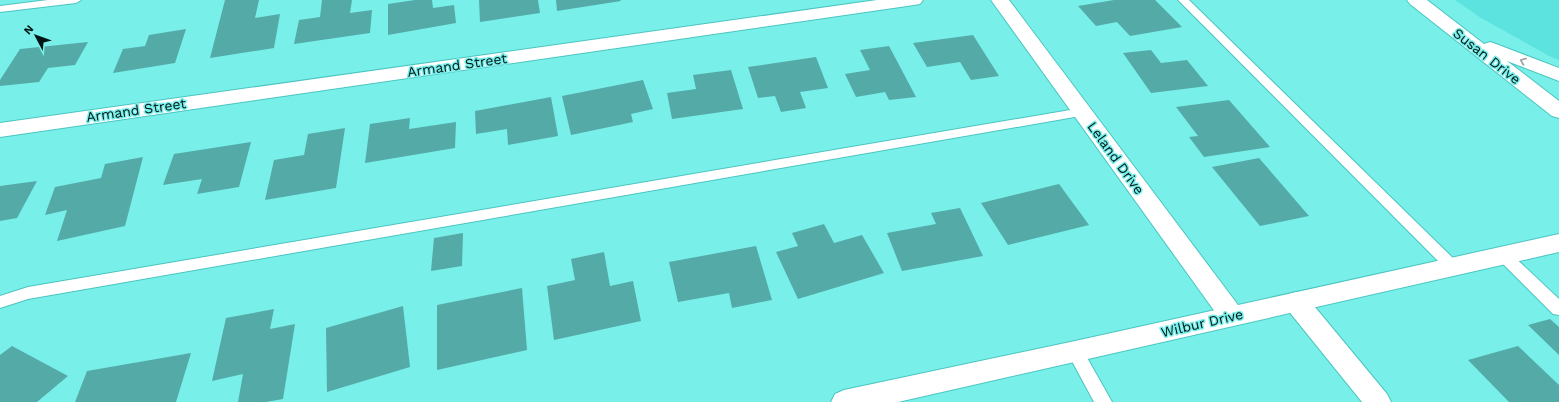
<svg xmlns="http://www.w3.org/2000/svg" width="1559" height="402" viewBox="0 0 1559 402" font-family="'Work Sans',sans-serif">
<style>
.built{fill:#5ce3df}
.building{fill:#54aaa7}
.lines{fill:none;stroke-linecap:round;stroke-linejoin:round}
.service-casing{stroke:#4ac5c0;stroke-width:2}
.minor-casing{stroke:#4ac5c0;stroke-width:2}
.tertiary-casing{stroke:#4ac5c0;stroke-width:2}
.service{fill:#fff;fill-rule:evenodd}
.minor{fill:#fff;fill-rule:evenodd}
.tertiary{fill:#fff;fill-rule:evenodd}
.oneway{stroke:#99a1a1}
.labels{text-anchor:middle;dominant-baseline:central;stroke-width:3;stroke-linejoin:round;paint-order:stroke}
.street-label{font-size:14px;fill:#001515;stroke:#79efea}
</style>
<rect width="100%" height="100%" fill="#79efea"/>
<path class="built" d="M1455 0H1559V60L1551 57 1481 18Z"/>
<g class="building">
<path d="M225 0H259L255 18 280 14 274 48 210 58Z"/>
<path d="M322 0H352L350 13 372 10 370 33 294 44 299 20 320 17Z"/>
<path d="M415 0H432L433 8 454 5 456 23 388 35V4Z"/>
<path d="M479 0H538L540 13 480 22Z"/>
<path d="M556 0H620L621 1 557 11Z"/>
<path d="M1114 0H1155L1182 27 1130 36 1117 22 1096 26 1078 6Z"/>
<path d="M186 29 175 63 113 73 123 49 145 46 149 35Z"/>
<path d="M973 35 999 76 971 80 960 62 927 67 913 43Z"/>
<path d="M88 42 75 65 48 68 39 82 0 86V80L20 49Z"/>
<path d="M889 46 916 97 889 100 885 92 856 97 845 74 870 70 860 50Z"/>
<path d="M1151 50 1161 63 1187 60 1208 86 1151 93 1123 53Z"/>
<path d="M816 57 828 88 800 92 806 108 781 112 775 96 758 98 748 67Z"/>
<path d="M731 70 743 109 672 119 667 93 696 89 693 75Z"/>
<path d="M643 80 653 109 631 114 633 122 571 135 562 96Z"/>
<path d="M551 97 558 136 508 145 507 129 476 134 475 111Z"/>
<path d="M1229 100 1270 147 1204 157 1189 137 1198 136 1176 107Z"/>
<path d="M410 118 409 129 456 122 455 148 365 163 370 124Z"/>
<path d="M345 128 336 188 265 200 274 160 304 155 308 134Z"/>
<path d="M251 142 239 187 197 194 202 179 163 185 174 154Z"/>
<path d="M143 157 125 226 57 241 67 210 45 215 55 187 101 178 105 164Z"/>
<path d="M1259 158 1309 216 1260 226 1212 167Z"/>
<path d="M37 181 17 218 0 221V186Z"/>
<path d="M1059 184 1089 225 1008 245 981 203Z"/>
<path d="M960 208 983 256 902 271 887 233 936 224 931 213Z"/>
<path d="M824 224 834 243 862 235 884 273 798 299 776 252 798 246 792 233Z"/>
<path d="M463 233 462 266 431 271 434 238Z"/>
<path d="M756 246 772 300 732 308 729 293 678 302 669 262Z"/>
<path d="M604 252 610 286 633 281 641 321 554 340 547 286 575 280 571 259Z"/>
<path d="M522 288 527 350 437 370V305Z"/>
<path d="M403 306 410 367 327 392 326 328Z"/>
<path d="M274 309 270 329 295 324 283 399 266 402H238L243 374 212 381 226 318Z"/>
<path d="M1550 319 1559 327V355L1528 325Z"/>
<path d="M12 346 68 376 37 402H0V355Z"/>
<path d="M1518 346 1559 385V402H1509L1468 360Z"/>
<path d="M191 353 176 402H75L87 371Z"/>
</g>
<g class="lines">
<g class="service-casing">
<g id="service">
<path d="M48 0H81L76 3 0 12V6Z"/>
<path d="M1178 0H1189L1457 262 1459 266 1457 270 1452 272 1447 270Z"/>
<path d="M1082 108 1086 109 1088 112 1086 115 28 299 0 308V296L28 287Z"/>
<path d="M1503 249 1508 251 1559 299V315L1553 314 1498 259 1496 255 1498 251Z"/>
<path d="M1075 345 1081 347 1112 402H1094L1067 352 1069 347Z"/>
</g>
</g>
<g class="minor-casing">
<g id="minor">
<path d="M877 0H923L920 4 914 5 0 137V123Z"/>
<path d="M991 0H1009L1241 309 1244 316 1241 323 1232 326 1223 323Z"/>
<path d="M1296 292 1305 295 1387 394 1391 402H1362L1287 309 1284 302 1287 295Z"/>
</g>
</g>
<g class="tertiary-casing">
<g id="tertiary">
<path d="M1407 0H1427L1484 44 1490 42 1496 44 1559 68V81L1507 61 1559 101V118L1552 116 1410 4Z"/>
<path d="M1559 234V252L898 402H831L835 394 844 390 1075 341Z"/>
</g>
</g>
<use href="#service" class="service"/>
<use href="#minor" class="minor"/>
<use href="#tertiary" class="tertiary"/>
</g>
<defs><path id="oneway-chevron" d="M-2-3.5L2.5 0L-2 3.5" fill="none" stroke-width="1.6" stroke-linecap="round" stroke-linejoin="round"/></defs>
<use class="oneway" href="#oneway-chevron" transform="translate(1523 61) rotate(-158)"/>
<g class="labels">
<g class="street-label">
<text transform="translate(1487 56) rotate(38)">Susan Drive</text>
<text transform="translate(457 65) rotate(-8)">Armand Street</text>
<text transform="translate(136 110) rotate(-8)">Armand Street</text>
<text transform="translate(1116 158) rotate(54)">Leland Drive</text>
<text transform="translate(1202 323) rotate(-13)">Wilbur Drive</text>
</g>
</g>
<g transform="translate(36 36) rotate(311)" stroke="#79efea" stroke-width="3" paint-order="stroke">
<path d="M0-3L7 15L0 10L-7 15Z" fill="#001515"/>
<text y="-6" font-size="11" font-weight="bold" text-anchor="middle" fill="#001515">N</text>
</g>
</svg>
